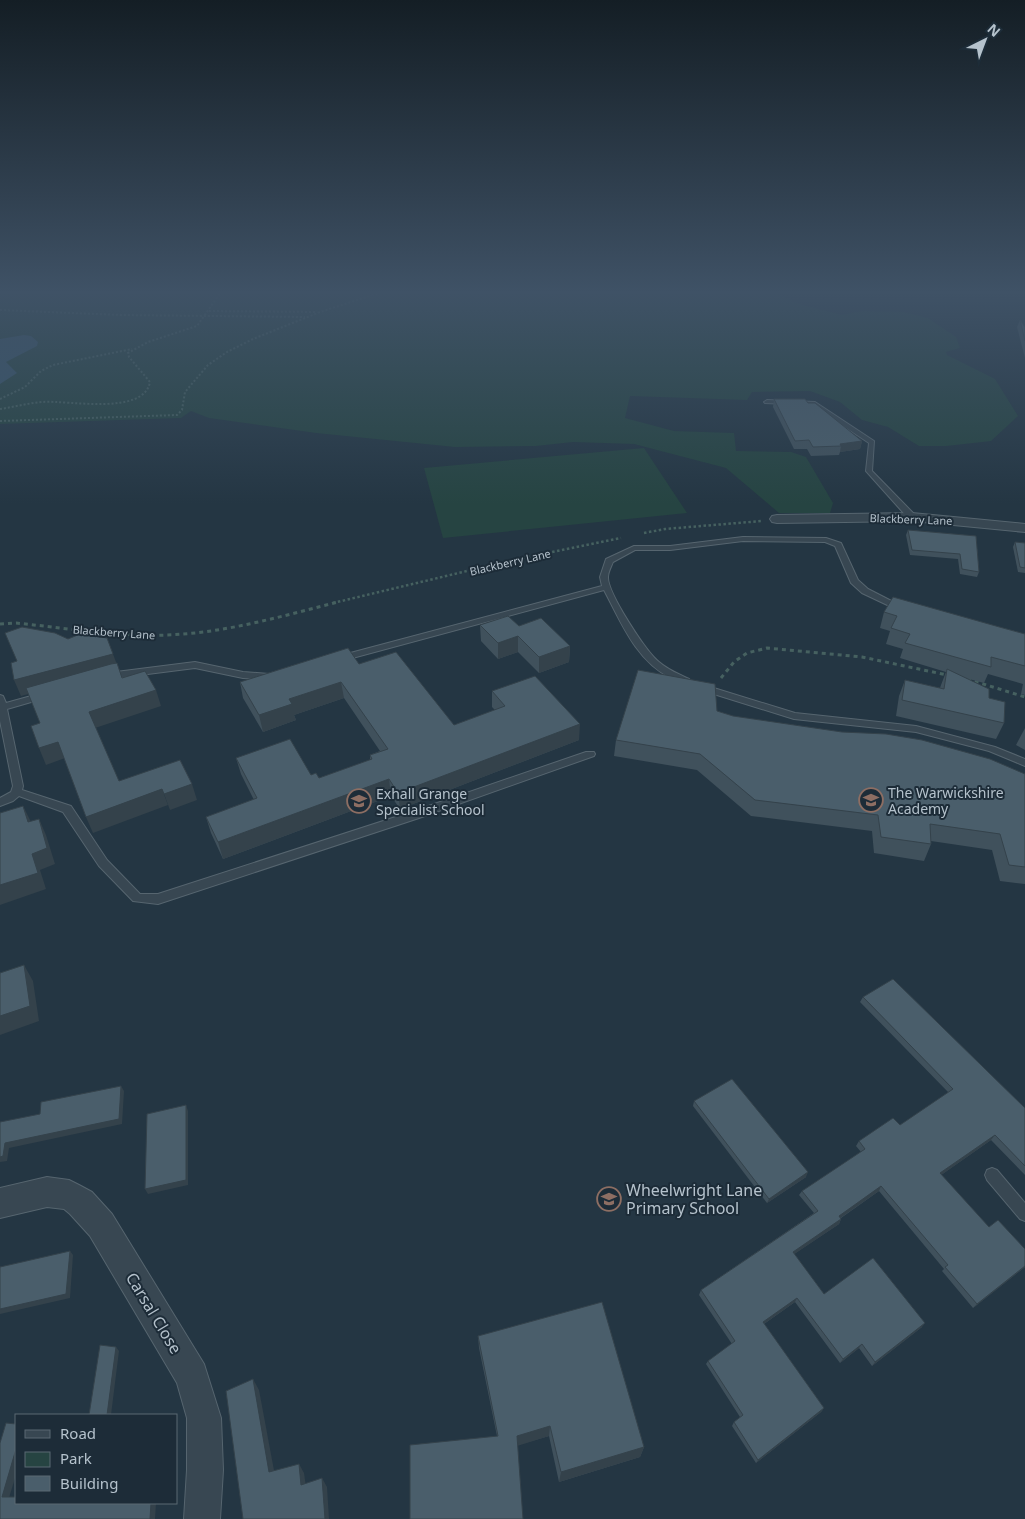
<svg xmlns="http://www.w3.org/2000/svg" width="1025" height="1519" viewBox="0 0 1025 1519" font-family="'Noto Sans',sans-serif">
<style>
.green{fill:#264442}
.water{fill:#37556b}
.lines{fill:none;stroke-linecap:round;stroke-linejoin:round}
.service-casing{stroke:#56656f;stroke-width:2}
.minor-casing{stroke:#56656f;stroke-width:2}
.path-far2{stroke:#466160;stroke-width:2;stroke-dasharray:2 2;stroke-linecap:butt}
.path-far1{stroke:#466160;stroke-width:2.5;stroke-dasharray:2.5 2.5;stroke-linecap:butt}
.path{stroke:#466160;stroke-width:3;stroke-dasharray:4 4;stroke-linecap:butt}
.service{fill:#384752;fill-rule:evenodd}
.minor{fill:#384752;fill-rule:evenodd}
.wall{fill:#40515c}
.shaded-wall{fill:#34424b}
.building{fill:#4a5e6b;stroke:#34424b}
.labels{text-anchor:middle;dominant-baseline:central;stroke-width:4;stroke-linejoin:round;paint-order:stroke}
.far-street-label{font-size:11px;fill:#b5c2cc;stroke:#1d2c38}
.poi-label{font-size:14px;fill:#b5c2cc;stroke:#1d2c38;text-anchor:start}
.near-poi-label{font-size:16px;fill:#b5c2cc;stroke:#1d2c38;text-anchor:start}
.near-street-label{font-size:16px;fill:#b5c2cc;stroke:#1d2c38}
</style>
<rect width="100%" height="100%" fill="#243643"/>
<g class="green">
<path d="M0 292H779L777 294 803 305 842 315 862 311 903 312 928 318 956 337 960 348 946 352 947 355 995 379 1018 416 991 441 946 446H919L888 427 862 420 840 402 810 391 752 392 747 400 630 396 625 418 674 431 734 433 736 451 791 452 806 457 833 503 830 513H779L726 468 634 444 573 442 536 446 455 447 316 433 209 418 191 411 181 418 0 424Z"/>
<path d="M644 448 687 513 443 538 424 468Z"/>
</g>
<path class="water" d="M24 335 31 336 38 342 37 346 6 362 17 373 0 384V339Z"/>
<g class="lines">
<g class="service-casing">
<g id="service">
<path d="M767 400 815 402 874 441 872 471 915 515V519H909L866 471 869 443 812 405 765 403 764 402Z"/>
<path d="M743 537 826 538 841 543 858 580 868 589 905 608 901 611 898 610 862 593 851 583 835 546 825 542 743 541 670 550H635L613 562C611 567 608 572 608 577 607 592 646 652 659 662 668 670 679 674 689 679L691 681 689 683C683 684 677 680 671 678 636 661 621 622 604 590L345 660H339L338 658 339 656 602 586 600 577 606 559 634 546H670Z"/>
<path d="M195 662 243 672 269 674 274 677 269 680 243 678 195 668 108 679 103 676 108 673Z"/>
<path d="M704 685 795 713 916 726 995 747 1025 759V766L989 751 916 732 794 719 701 690 699 688Z"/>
<path d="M42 693 47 696 45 698 7 709 23 786 22 790 71 806 107 860 140 894H158L411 812 586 752H594L595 754 594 756 419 818 158 904 133 901 99 866 63 812 19 796 13 801 0 806V798L11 792 13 786 0 721V695L3 696 6 703Z"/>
<path d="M992 1168 997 1170 1025 1203V1221L1020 1219 987 1180 985 1175 987 1170Z"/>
</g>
</g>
<g class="minor-casing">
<g id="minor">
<path d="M912 513 1025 524V532L912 521 777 523 772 522 770 519 772 516 777 515Z"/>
<path d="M47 1177 69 1180 79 1185 92 1192 112 1214 204 1364 221 1418 223 1470 220 1519H184L187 1470V1418L177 1383 90 1236 70 1214 64 1209 47 1207 0 1218V1188Z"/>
</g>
</g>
<g class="path-far2">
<path d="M0 292H60"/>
<path d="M0 310 121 315 305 317"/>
<path d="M209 311 317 312"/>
<path d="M0 399 25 387 41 371 53 365 132 349"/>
<path d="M0 409C14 407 28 403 43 402 68 400 144 416 150 382L129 357 128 353 148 342 197 326 221 292"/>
<path d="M0 421 177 415 182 410 185 392 208 365 227 352 253 339 320 312 382 292"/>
</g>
<g class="path-far1">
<path d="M644 533 665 529 762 521"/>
<path d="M333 603 513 560 621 538"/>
</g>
<g class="path">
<path d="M0 624 16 623C66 628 117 637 167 635 226 633 282 616 338 602"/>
<path d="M721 678 734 662 747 653 767 648 862 657 947 675"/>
<path d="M967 679 1025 697"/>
</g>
<use href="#service" class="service"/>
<use href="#minor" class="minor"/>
</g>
<g class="wall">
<path d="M1020 320 1025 327V358L1017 327Z"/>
<path d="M774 399 808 403 862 441 860 449 840 452 839 455 811 456 807 449H794L773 407Z"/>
<path d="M908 530 976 536 979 572 977 577 960 574 958 559 910 555 906 535Z"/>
<path d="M1015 542 1025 543V573L1018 572 1013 547Z"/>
<path d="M884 612 1003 628 1025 634V695L1021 694 1023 684 988 674 984 683 965 678 989 698 1004 723 996 739 896 716 899 696 905 680 940 688 941 685 946 672 900 658 903 649 886 644 890 631 880 628Z"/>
<path d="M480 625 519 626 570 646 569 662 539 673 518 652 498 659 481 641Z"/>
<path d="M359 664 454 725 495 710 492 707V691L579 740 400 809 391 796 223 859 211 833 206 817 254 800 241 774 236 758 311 775 319 778 370 760V755L380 751 344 698 294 715 296 720 263 732 243 698 240 682Z"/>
<path d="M717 711 733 716 1025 774V884L1000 881 992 850 931 841V844L924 861 874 853 872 831 751 816 697 770 614 756 616 740Z"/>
<path d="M1025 728V750L1016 745Z"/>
<path d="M863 997 1025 1108V1175L991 1140 941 1175 1025 1267 973 1308 942 1271 944 1269 879 1191 841 1218V1219L839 1224 794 1254 824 1294 922 1327 872 1366 859 1348 840 1363 795 1302 764 1324 824 1408 821 1412 756 1463 732 1426 734 1422 740 1417 706 1364 708 1361 732 1344 699 1295 701 1290 814 1213 799 1195 802 1191 861 1152 856 1146 859 1141 900 1125 949 1093 860 1002Z"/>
<path d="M694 1101 806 1177 767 1203 693 1106Z"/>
<path d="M478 1336 644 1447 640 1457 559 1482 549 1436 518 1445 497 1436 479 1348Z"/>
</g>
<g class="shaded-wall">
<path d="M862 441 860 449 840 452 841 446 840 444Z"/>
<path d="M518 636V652L498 659V643Z"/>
<path d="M570 646 569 662 539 673V657Z"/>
<path d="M113 654 119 670 21 696 14 680Z"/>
<path d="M341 682 344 698 294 715 296 720 263 732 259 715 289 699Z"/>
<path d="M156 690 161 706 95 728 89 712Z"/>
<path d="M580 724 579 740 400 809 398 793Z"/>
<path d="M58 742 65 758 46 765 39 748Z"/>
<path d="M389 779 391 796 223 859 218 842Z"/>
<path d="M192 784 197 800 170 810 164 794Z"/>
<path d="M162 789 168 805 93 833 86 817Z"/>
<path d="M23 806 31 822H28Z"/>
<path d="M39 819 46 835 55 864 40 870 46 889 0 905V885L32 854Z"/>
<path d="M24 965 33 981 39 1021 0 1035V1016Z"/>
<path d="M121 1086 124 1091 122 1124 9 1148 7 1161 0 1162V1157L5 1143Z"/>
<path d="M186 1105 188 1111V1185L148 1194 145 1189Z"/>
<path d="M995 1135 991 1140 937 1178 940 1173Z"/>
<path d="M808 1172 806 1177 767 1203 769 1199Z"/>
<path d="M881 1186 879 1191 836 1221 839 1216Z"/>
<path d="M841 1219 839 1224 790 1257 793 1252Z"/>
<path d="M70 1251 73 1255 70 1298 0 1314V1309Z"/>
<path d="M1025 1266V1267L973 1308 977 1304Z"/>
<path d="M797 1298 795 1302 761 1326 763 1322Z"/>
<path d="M925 1323 922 1327 872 1366 875 1362Z"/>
<path d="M862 1344 859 1348 840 1363 843 1359Z"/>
<path d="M116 1347 119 1351 111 1415H107Z"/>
<path d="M253 1379 259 1390 276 1481 269 1472Z"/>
<path d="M824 1408 821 1412 756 1463 758 1460Z"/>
<path d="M550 1426 549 1436 517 1446V1436Z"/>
<path d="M644 1447 640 1457 559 1482 561 1472Z"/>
<path d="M16 1449V1475L8 1501 2 1497Z"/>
<path d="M299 1464 304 1473 307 1494 301 1485Z"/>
<path d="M322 1478 327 1487 329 1519H325Z"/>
<path d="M151 1503H156L155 1519H150Z"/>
</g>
<g class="building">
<path d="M1020 320 1025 327V341Z"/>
<path d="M774 399H805L808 403H815L862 441 840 444 841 446 813 447 809 440 795 441Z"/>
<path d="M908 530 976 536 979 572 962 569 960 554 912 550Z"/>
<path d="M1015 542 1025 543V568L1020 567Z"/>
<path d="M893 597 1003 628 1025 634V666L991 657V667L905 643 910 634 891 628 897 616 884 612Z"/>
<path d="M508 616 519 626 541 618 570 646 539 657 518 636 498 643 480 625Z"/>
<path d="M22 627 55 633 68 639 80 634 107 638 113 654 14 680 11 663 17 661 5 633Z"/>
<path d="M348 648 359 664 396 652 454 725 505 706 492 691 535 676 580 724 398 793 389 779 218 842 206 817 257 798 236 758 290 739 311 775 316 773 319 778 372 759 370 755 388 749 341 682 289 699 292 704 259 715 240 682Z"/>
<path d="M117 663 122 678 145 671 156 690 89 712 119 781 180 760 192 784 164 794 162 789 86 817 58 742 39 748 31 726 40 723 26 688 111 664Z"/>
<path d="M947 669 989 689V698L1005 702 1004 723 902 700 905 680 944 689Z"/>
<path d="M638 670 715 684 717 711 733 716 842 732 886 734 922 740 990 759 1025 774V867L1009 865 1000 834 930 824 931 844 881 837 878 815 755 800 700 754 616 740Z"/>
<path d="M23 806 28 822 39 819 47 848 32 854 38 873 0 885V813Z"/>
<path d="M24 965 30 1006 0 1016V973Z"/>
<path d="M893 979 1025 1108V1166L995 1135 940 1173 989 1227 998 1220 1025 1249V1266L977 1304 945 1267 948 1265 881 1186 839 1216 841 1219 793 1252 824 1294 873 1258 925 1323 875 1362 862 1344 843 1359 797 1298 763 1322 824 1408 758 1460 734 1422 743 1415 708 1361 735 1341 701 1290 818 1211 802 1191 865 1149 859 1141 893 1118 900 1125 953 1089 863 997Z"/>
<path d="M732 1079 808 1172 769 1199 694 1101Z"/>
<path d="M121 1086 119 1119 5 1143 3 1156 0 1157V1122L40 1114 41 1102Z"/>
<path d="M186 1105V1180L145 1189 147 1114Z"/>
<path d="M70 1251 66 1294 0 1309V1267Z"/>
<path d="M602 1302 644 1447 561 1472 550 1426 517 1436 523 1519H410V1445L498 1436 478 1336Z"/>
<path d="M100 1345 116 1347 107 1415H89Z"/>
<path d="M253 1379 269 1472 299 1464 301 1485 322 1478 325 1519H243L226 1391Z"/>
<path d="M6 1423 16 1424V1449L2 1497H16V1503H151L150 1519H0V1443Z"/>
</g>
<linearGradient id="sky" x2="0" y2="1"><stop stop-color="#141e25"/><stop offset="0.58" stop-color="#3f5266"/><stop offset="1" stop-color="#3f5266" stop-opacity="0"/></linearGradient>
<rect width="1025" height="504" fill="url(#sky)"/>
<defs>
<g id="school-ring" transform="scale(1.25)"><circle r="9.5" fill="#1d2c38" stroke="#8d6e63" stroke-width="1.5"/><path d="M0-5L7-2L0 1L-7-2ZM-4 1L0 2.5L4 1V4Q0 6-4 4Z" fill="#8d6e63"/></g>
</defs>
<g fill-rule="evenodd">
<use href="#school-ring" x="871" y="800"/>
<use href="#school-ring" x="359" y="801"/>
<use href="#school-ring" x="609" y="1199"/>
</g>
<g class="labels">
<g class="far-street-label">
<text transform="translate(911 519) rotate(2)">Blackberry Lane</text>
<text transform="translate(510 562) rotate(-13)">Blackberry Lane</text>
<text transform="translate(114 632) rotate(4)">Blackberry Lane</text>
</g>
<g class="poi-label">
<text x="888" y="792">The Warwickshire<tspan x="888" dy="16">Academy</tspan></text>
<text x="376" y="793">Exhall Grange<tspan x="376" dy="16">Specialist School</tspan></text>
</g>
<g class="near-poi-label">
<text x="626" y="1190">Wheelwright Lane<tspan x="626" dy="18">Primary School</tspan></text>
</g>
<g class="near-street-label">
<text transform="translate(154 1313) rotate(59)">Carsal Close</text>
</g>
</g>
<rect x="15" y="1414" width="162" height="90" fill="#1d2c38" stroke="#5a6873"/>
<rect x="25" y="1430" width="25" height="8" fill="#384752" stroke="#5a6873"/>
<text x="60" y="1439" font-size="15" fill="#b5c2cc">Road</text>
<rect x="25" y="1452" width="25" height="15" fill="#264442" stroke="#5a6873"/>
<text x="60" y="1464" font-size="15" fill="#b5c2cc">Park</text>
<rect x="25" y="1476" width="25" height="15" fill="#4a5e6b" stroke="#5a6873"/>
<text x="60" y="1489" font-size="15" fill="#b5c2cc">Building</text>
<g transform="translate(985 40) rotate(42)" stroke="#1d2c38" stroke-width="4" paint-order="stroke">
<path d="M0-4L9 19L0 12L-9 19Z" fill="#b5c2cc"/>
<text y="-8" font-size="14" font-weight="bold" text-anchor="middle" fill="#b5c2cc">N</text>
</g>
</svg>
